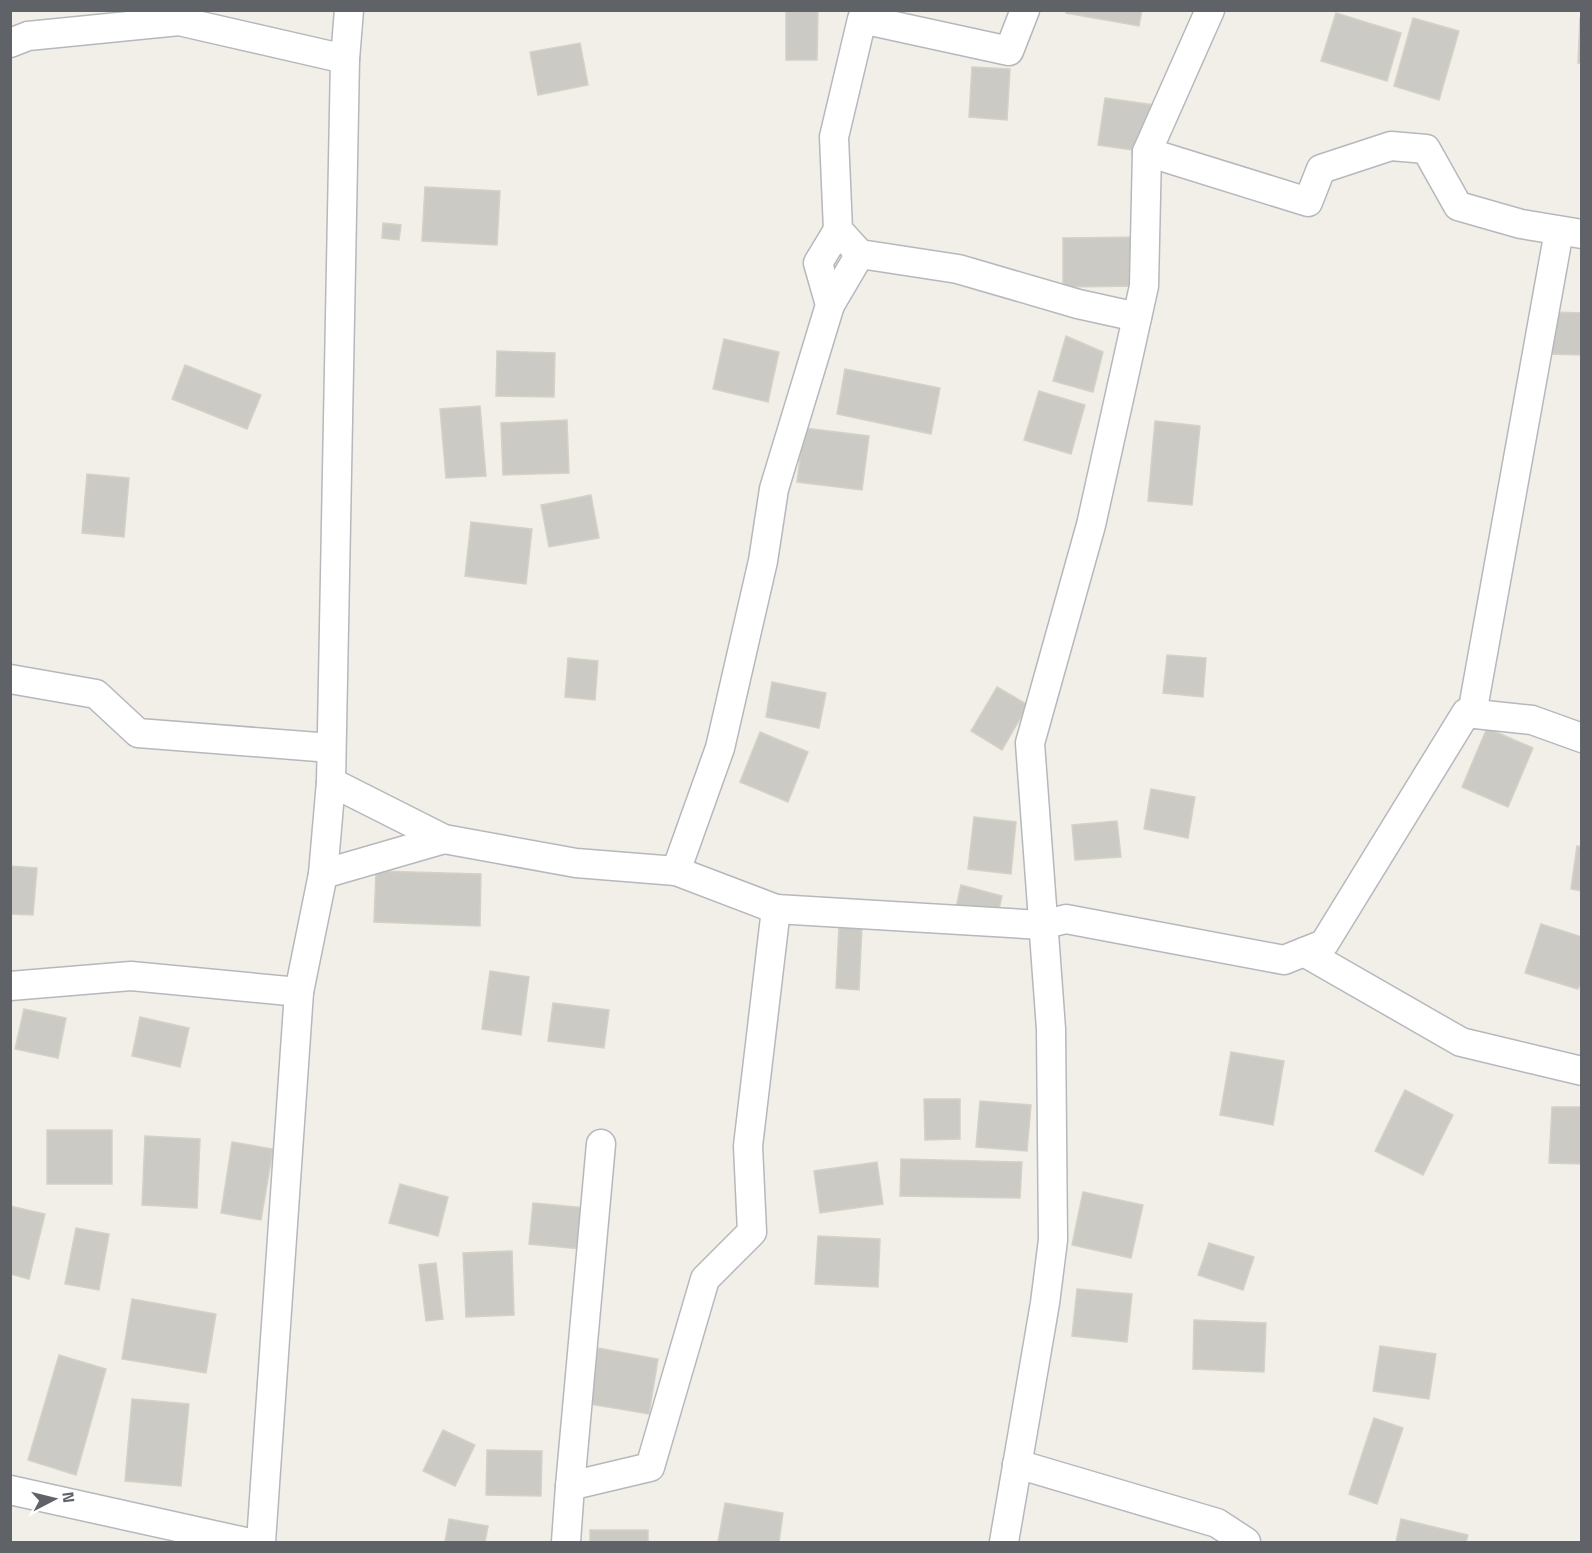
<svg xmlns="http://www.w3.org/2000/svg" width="1592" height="1553" viewBox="0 0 1592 1553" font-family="'Titillium Web',sans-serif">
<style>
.building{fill:#cccac5;stroke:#d6d1c6;stroke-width:1.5}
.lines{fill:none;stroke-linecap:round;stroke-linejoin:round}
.minor-casing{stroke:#b5b8bc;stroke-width:31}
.minor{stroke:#fff;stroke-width:28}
</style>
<rect width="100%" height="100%" fill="#f1efe8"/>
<g class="building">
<path d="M786 10H818L817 60H786Z"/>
<path d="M1066 10H1142L1139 26 1066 13Z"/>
<path d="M1336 13 1401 33 1387 81 1321 61Z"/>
<path d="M1413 18 1459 31 1439 100 1394 86Z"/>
<path d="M1580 18H1582V63H1578Z"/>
<path d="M580 43 588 85 538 95 530 52Z"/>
<path d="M972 67 1010 69 1007 120 969 117Z"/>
<path d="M1105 98 1154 105 1147 152 1098 145Z"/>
<path d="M425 187 500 191 497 245 422 241Z"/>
<path d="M383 223 401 225 399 240 382 238Z"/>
<path d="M1143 237 1144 286 1063 287V238Z"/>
<path d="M1552 312 1582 313V355L1550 354Z"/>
<path d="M1066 336 1103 352 1093 392 1053 381Z"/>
<path d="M724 339 779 352 768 402 713 389Z"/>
<path d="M497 351 555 353 554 397 496 396Z"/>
<path d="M185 365 261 395 247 429 172 399Z"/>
<path d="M845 369 940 388 931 434 837 414Z"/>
<path d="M1039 391 1085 405 1071 454 1024 440Z"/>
<path d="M480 406 486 476 446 478 440 409Z"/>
<path d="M567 420 569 473 503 475 501 423Z"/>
<path d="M1155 421 1200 426 1192 505 1148 501Z"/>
<path d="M804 428 869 436 862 490 797 482Z"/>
<path d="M87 474 129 478 124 537 82 533Z"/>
<path d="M591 495 599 538 549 547 541 505Z"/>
<path d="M471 522 532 529 526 584 465 576Z"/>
<path d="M1167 655 1206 658 1203 697 1163 693Z"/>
<path d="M568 658 598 661 595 700 565 697Z"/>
<path d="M772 682 826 693 819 728 766 717Z"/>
<path d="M997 687 1028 705 1002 750 971 731Z"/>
<path d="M1487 728 1533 748 1508 807 1462 787Z"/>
<path d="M760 732 808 752 788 802 740 782Z"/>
<path d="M1151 789 1195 797 1188 838 1144 829Z"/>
<path d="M974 817 1016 822 1011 874 968 869Z"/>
<path d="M1117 821 1121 857 1075 860 1072 825Z"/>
<path d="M1577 846 1582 847V891L1571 889Z"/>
<path d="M10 866 37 868 33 915 10 914Z"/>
<path d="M376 871 481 874 480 926 374 922Z"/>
<path d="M961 885 1002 896 997 917 956 908Z"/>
<path d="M1541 924 1582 937V980L1578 989 1525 973Z"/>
<path d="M839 926 862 927 859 990 836 988Z"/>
<path d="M490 971 529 977 521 1035 482 1029Z"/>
<path d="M553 1003 609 1010 604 1048 548 1041Z"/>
<path d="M24 1009 66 1018 58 1058 15 1049Z"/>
<path d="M140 1017 189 1028 180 1067 132 1056Z"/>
<path d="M1231 1052 1284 1061 1273 1125 1220 1115Z"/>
<path d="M1405 1090 1453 1115 1423 1175 1375 1151Z"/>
<path d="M924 1099H960V1139L925 1140Z"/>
<path d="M980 1101 1031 1105 1027 1151 976 1147Z"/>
<path d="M1552 1107H1581L1582 1164 1549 1163Z"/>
<rect x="47" y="1130" width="65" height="54"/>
<path d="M145 1136 200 1139 197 1208 142 1205Z"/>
<path d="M232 1142 273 1149 261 1220 221 1213Z"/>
<path d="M901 1159 1022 1162 1020 1198 900 1196Z"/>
<path d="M877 1162 883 1204 820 1213 814 1171Z"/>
<path d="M400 1184 448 1197 438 1236 389 1223Z"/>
<path d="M1083 1192 1143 1205 1131 1258 1072 1245Z"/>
<path d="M533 1203 586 1208 581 1249 529 1244Z"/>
<path d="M10 1206 45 1214 29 1279 10 1274Z"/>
<path d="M76 1228 109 1234 99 1290 65 1284Z"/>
<path d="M818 1236 880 1239 878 1287 815 1284Z"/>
<path d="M1209 1243 1254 1257 1243 1290 1198 1275Z"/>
<path d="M512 1251 514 1315 466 1317 463 1253Z"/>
<path d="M436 1263 443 1319 426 1321 419 1265Z"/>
<path d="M1077 1289 1132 1294 1127 1342 1072 1336Z"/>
<path d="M132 1299 216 1314 206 1373 122 1359Z"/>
<path d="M1194 1320 1266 1323 1264 1372 1193 1369Z"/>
<path d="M1380 1346 1436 1354 1429 1399 1373 1391Z"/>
<path d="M598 1348 658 1359 649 1414 589 1404Z"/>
<path d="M59 1355 106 1369 76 1475 28 1460Z"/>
<path d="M132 1399 189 1404 181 1486 125 1481Z"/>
<path d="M1374 1418 1403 1428 1377 1504 1349 1494Z"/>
<path d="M443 1430 475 1445 455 1486 423 1471Z"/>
<path d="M487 1450 542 1451 541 1496 486 1495Z"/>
<path d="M725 1503 783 1513 779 1542H718Z"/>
<path d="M449 1519 488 1526 485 1542H445Z"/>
<path d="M1401 1519 1468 1535 1466 1542H1396Z"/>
<rect x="590" y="1530" width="58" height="12"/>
</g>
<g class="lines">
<g class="minor-casing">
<g id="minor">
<path d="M1025 10 1009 51 862 19 834 137 838 230 860 254 958 269 1078 304 1137 317"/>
<path d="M10 43 28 36 179 21 345 59"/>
<path d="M1147 152 1308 202 1321 169 1391 146 1426 149 1458 206 1521 224 1582 234"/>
<path d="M830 305 860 254"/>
<path d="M10 679 96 694 138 733 331 748"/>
<path d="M1472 714 1559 231"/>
<path d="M331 782 444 839 576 863 676 871 776 909 1042 925 1066 919 1284 960 1324 944 1466 713 1532 720 1582 738"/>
<path d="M676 871 720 748 763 561 774 489 830 305 818 263 838 230"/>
<path d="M323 874 444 839"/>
<path d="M1304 952 1461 1042 1582 1071"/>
<path d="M10 986 131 976 299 992"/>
<path d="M1017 1464 1217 1523 1246 1542"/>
<path d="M570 1486 601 1144"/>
<path d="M10 1490 245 1542"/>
<path d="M261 1542 299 992 323 874 331 782 345 59 349 10"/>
<path d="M566 1542 570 1486 650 1467 705 1279 752 1232 748 1146 776 909"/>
<path d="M1004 1542 1045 1303 1053 1240 1051 1029 1030 743 1091 525 1144 286 1147 152 1210 10"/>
</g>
</g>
<use href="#minor" class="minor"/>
</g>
<rect width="1592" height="1553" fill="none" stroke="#5f6368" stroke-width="24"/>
<g transform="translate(54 1499) rotate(83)" stroke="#ffffff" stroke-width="4.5" paint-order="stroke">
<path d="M0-4.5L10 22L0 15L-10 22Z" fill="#5f6368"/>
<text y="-9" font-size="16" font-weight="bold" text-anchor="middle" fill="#5f6368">N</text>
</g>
</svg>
